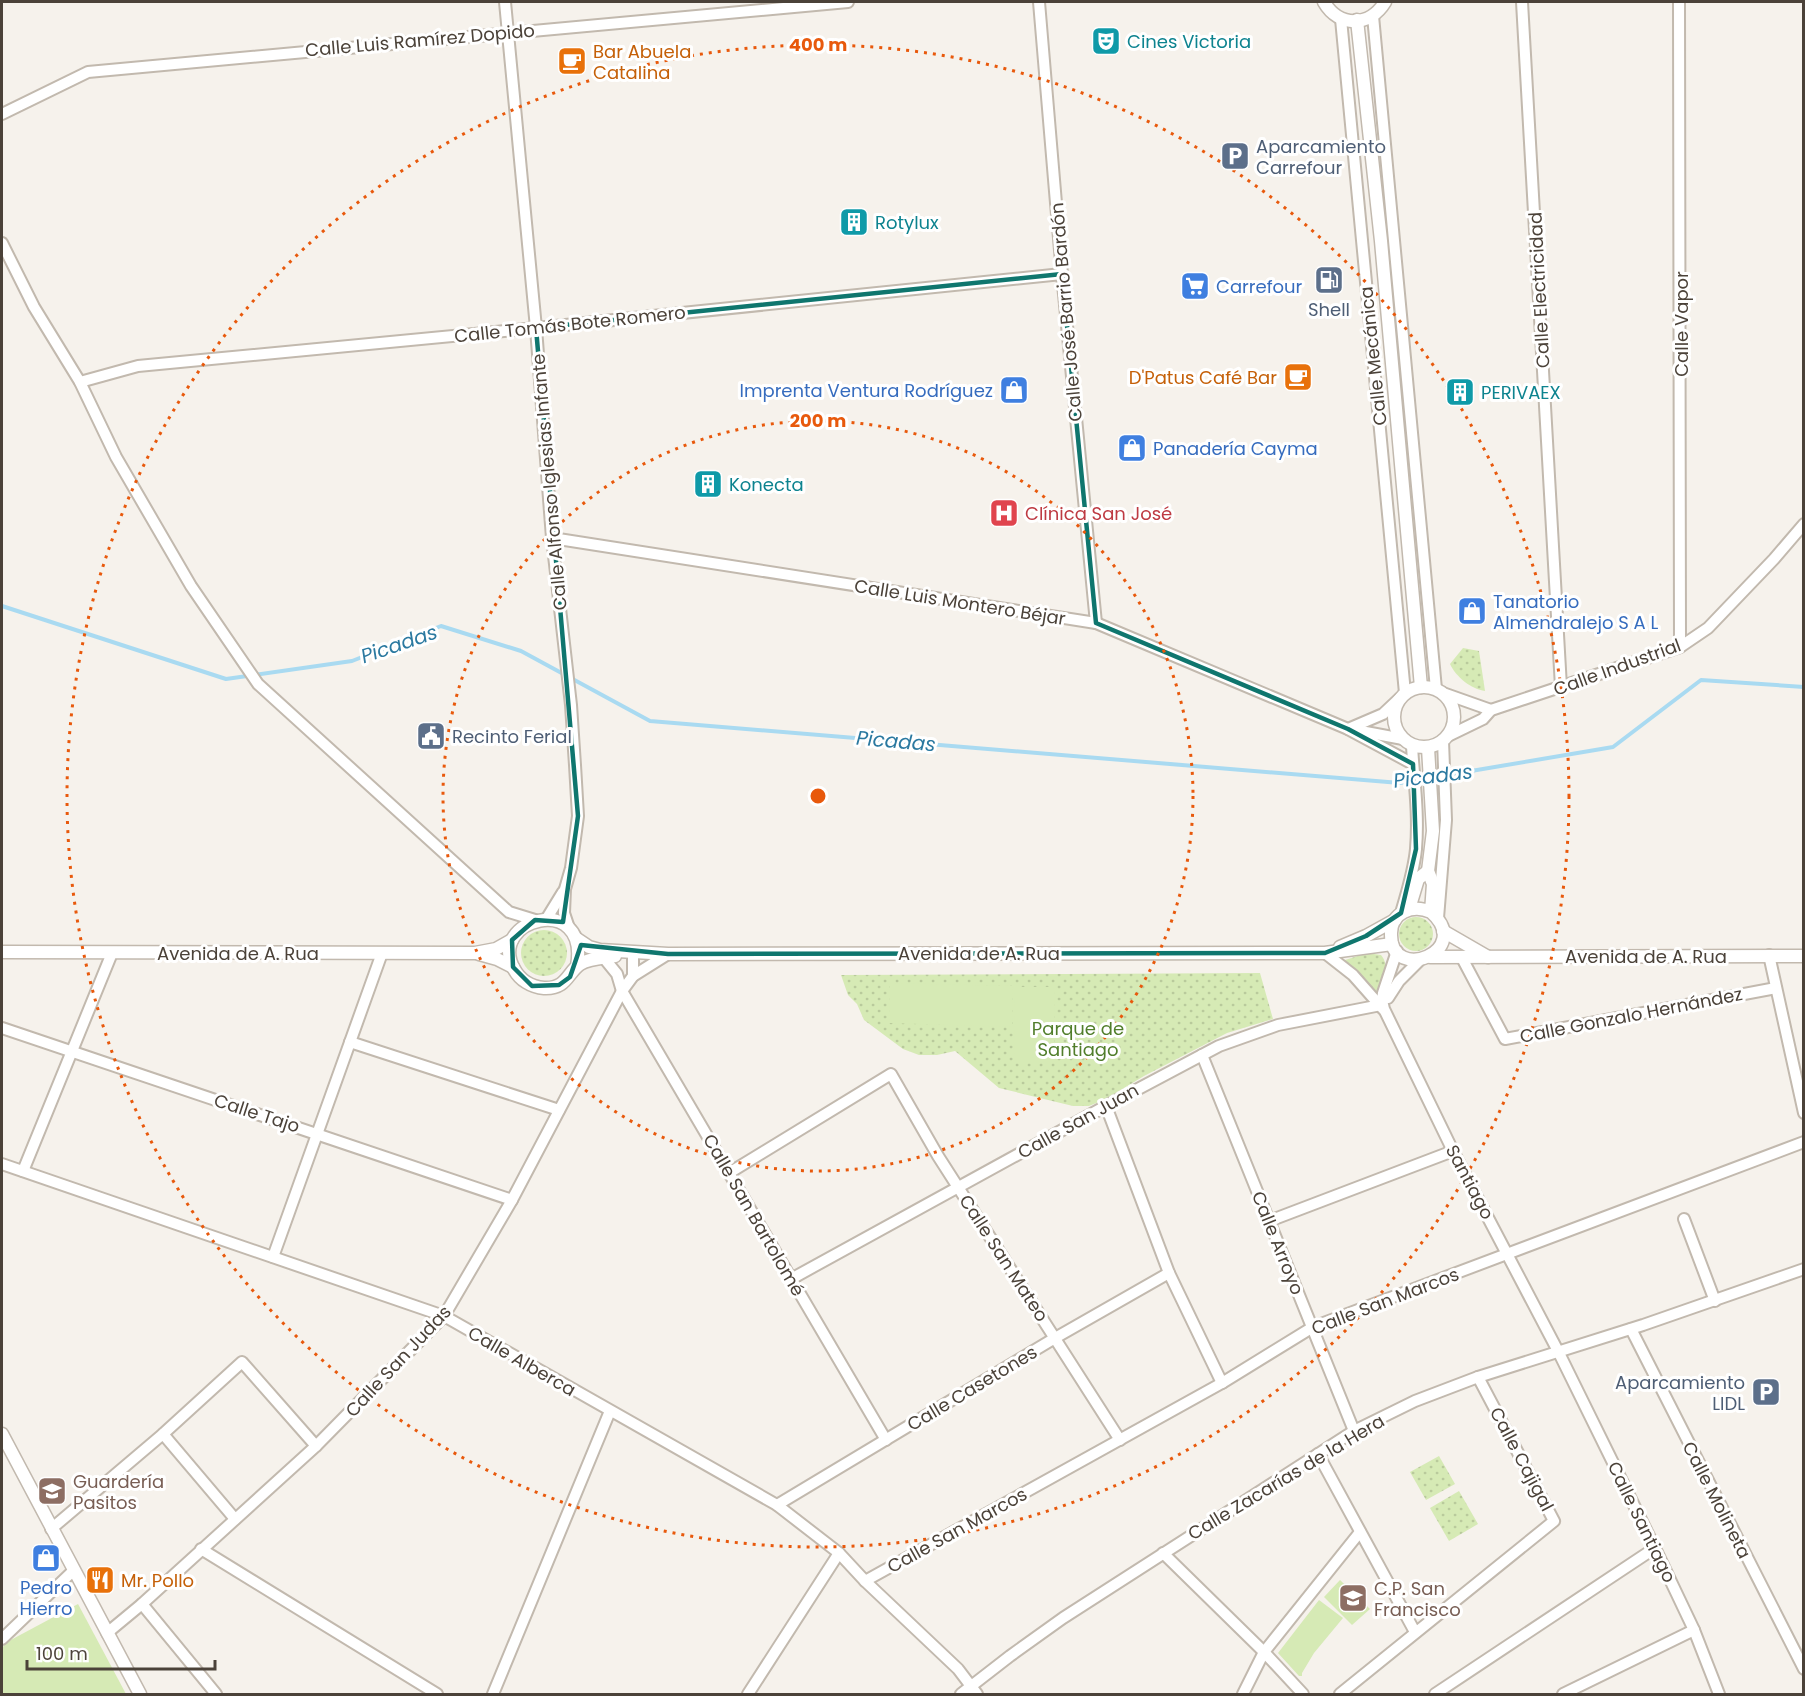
<svg xmlns="http://www.w3.org/2000/svg" width="1805" height="1696" viewBox="0 0 1805 1696" font-family="Poppins,sans-serif">
<style>
.green{fill:url(#green-dots)}
.pitch{fill:#d6eab5}
.lines{fill:none;stroke-linecap:round;stroke-linejoin:round}
.stream{stroke:#a9daf1;stroke-width:4}
.minor-casing{stroke:#c2b9ae;stroke-width:14}
.tertiary-casing{stroke:#c2b9ae;stroke-width:15}
.minor{stroke:#fff;stroke-width:10}
.tertiary{stroke:#fff;stroke-width:12}
.marked{fill:none;stroke:#0f766e;stroke-width:4.5;stroke-linejoin:round}
.ring{fill:none;stroke:#e8590c;stroke-width:3;stroke-dasharray:3 6}
.labels{text-anchor:middle;dominant-baseline:central;stroke-width:6;stroke-linejoin:round;paint-order:stroke}
.street-label{font-size:18px;fill:#4b4239;stroke:#fff}
.culture-label{font-size:18px;fill:#0d838f;stroke:#fff;text-anchor:start}
.food-label{font-size:18px;fill:#c56008;stroke:#fff;text-anchor:start}
.service-label{font-size:18px;fill:#4e5e75;stroke:#fff;text-anchor:start}
.shop-label{font-size:18px;fill:#366cbe;stroke:#fff;text-anchor:start}
.health-label{font-size:18px;fill:#be3a42;stroke:#fff;text-anchor:start}
.park-label{font-size:18px;fill:#517e2b;stroke:#fff}
.education-label{font-size:18px;fill:#785e54;stroke:#fff;text-anchor:start}
.water-label{font-size:20px;font-style:italic;fill:#2b79a0;stroke:#fff}
.centre{fill:#e8590c;stroke:#fff;stroke-width:3}
.ring-label{font-size:18px;text-anchor:middle;font-weight:bold;fill:#e8590c;stroke:#fff;stroke-width:6;stroke-linejoin:round;paint-order:stroke}
</style>
<defs>
<pattern id="green-dots" width="8" height="8" patternUnits="userSpaceOnUse" patternTransform="scale(1.5)"><rect width="8" height="8" fill="#d6eab5"/><path d="M2 2h.1M6 6h.1" fill="none" stroke="#b9ca9c" stroke-width="1.8" stroke-linecap="round"/></pattern>
</defs>
<rect width="100%" height="100%" fill="#f6f2ec"/>
<g class="green">
<path d="M1463 648 1479 651 1485 691C1471 689 1456 677 1450 664Z"/>
<circle cx="1416" cy="934" r="17"/>
<circle cx="544" cy="953" r="23"/>
<path d="M1367 953 1381 955C1390 966 1385 980 1377 991L1371 989 1342 961Z"/>
<path d="M1260 973 1273 1019 1227 1033 1144 1076 1106 1099 1089 1106H1073L999 1088 955 1051 937 1055H919L903 1049 864 1020 857 1004 848 995 841 975Z"/>
<path d="M1439 1456 1455 1484 1426 1500 1410 1472Z"/>
<path d="M1459 1491 1478 1524 1449 1541 1430 1508Z"/>
</g>
<g class="pitch">
<path d="M890 983 1013 986 1012 1027 889 1023Z"/>
<path d="M1015 987H1055L1054 1061H1014Z"/>
<path d="M1340 1580 1370 1609 1352 1625 1324 1597Z"/>
<path d="M1319 1600 1343 1618 1314 1653 1302 1673V1676H1299L1278 1653Z"/>
<path d="M78 1604 126 1694H2V1648L7 1642Z"/>
</g>
<g class="lines">
<path class="stream" d="M2 606 226 679 352 661 441 626 521 651 650 721 1400 783 1613 747 1701 680 1804 687"/>
<g class="minor-casing">
<g id="minor">
<path d="M505 2 536 328 552 538 571 705 575 765 578 816 571 868 565 889 564 913 569 928"/>
<path d="M1039 2 1062 274 1096 623"/>
<path d="M1522 2 1561 687"/>
<path d="M1679 2 1680 647"/>
<path d="M1373 16 1436 689"/>
<path d="M1341 19 1405 693"/>
<path d="M2 114 88 72 848 2"/>
<path d="M2 243 34 307 80 382 116 457 191 586 258 684 509 912 535 920"/>
<path d="M80 382 138 366 536 328 1062 274"/>
<path d="M552 538 1096 623 1348 729 1413 764"/>
<path d="M1443 693 1491 710"/>
<path d="M1348 729 1383 714 1400 698"/>
<path d="M1355 730 1403 739"/>
<path d="M1448 736 1483 719 1491 710 1680 647 1708 628 1774 559 1804 524"/>
<path d="M1401 913C1407 892 1414 871 1416 849 1419 814 1414 780 1412 746"/>
<path d="M547 918 563 892"/>
<path d="M1438 918 1446 820 1443 741"/>
<path d="M1397 951 1383 993 1382 1000 1384 1009 1453 1151 1559 1353 1655 1548 1694 1630 1719 1694"/>
<path d="M1325 953 1353 975 1383 1009"/>
<path d="M1769 955 1804 1113"/>
<path d="M604 958 617 974 622 991 886 1440"/>
<path d="M1462 958 1505 1039 1776 988"/>
<path d="M633 976V953"/>
<path d="M1388 998 1399 981 1419 961"/>
<path d="M2 1028 512 1200"/>
<path d="M350 1042 559 1110"/>
<path d="M1202 1055 1354 1431"/>
<path d="M1106 1106 1169 1273 1222 1383"/>
<path d="M2 1164 444 1316 777 1505 839 1553 865 1581 958 1669 977 1694"/>
<path d="M23 1171 112 953"/>
<path d="M729 1173 891 1074 938 1156 1120 1440"/>
<path d="M1684 1219 1715 1301"/>
<path d="M1269 1221 1453 1151"/>
<path d="M273 1257 382 953"/>
<path d="M791 1279 1106 1106 1219 1046 1278 1025 1381 1005"/>
<path d="M1631 1329 1804 1669"/>
<path d="M163 1434 235 1519"/>
<path d="M1318 1454 1415 1632"/>
<path d="M777 1505 1055 1338 1169 1273"/>
<path d="M51 1529 163 1434 242 1362 316 1446"/>
<path d="M201 1549 437 1694"/>
<path d="M1163 1553 1264 1652 1303 1694"/>
<path d="M865 1581 1222 1383 1313 1327 1804 1142"/>
<path d="M142 1604 216 1694"/>
<path d="M107 1633 142 1604 316 1446 444 1316 512 1200 622 991 633 976 668 954"/>
<path d="M2 1639 73 1571"/>
<path d="M493 1694 610 1411"/>
<path d="M748 1694 839 1553"/>
<path d="M961 1694 1010 1656 1063 1618 1354 1431 1415 1401 1478 1377 1643 1325 1804 1269"/>
<path d="M1243 1694 1264 1652 1360 1532"/>
<path d="M1340 1694 1554 1521 1478 1377"/>
<path d="M1435 1694 1655 1548"/>
<path d="M1563 1694 1694 1630"/>
</g>
</g>
<g class="tertiary-casing">
<g id="tertiary">
<path d="M1324 2C1339 28 1370 27 1385 2"/>
<path d="M1357 20 1381 241 1421 687"/>
<circle cx="1424" cy="717" r="30"/>
<path d="M1428 748 1433 831 1428 871 1433 884 1431 912C1475 951 1391 984 1391 935 1390 912 1413 904 1431 912"/>
<path d="M1409 909 1418 879 1428 871"/>
<path d="M1443 931 1488 957"/>
<path d="M577 939 589 947 600 950 668 954 1325 953 1392 944"/>
<path d="M1340 947 1366 936 1395 920"/>
<path d="M2 952 475 953 496 949 512 940"/>
<path d="M479 954 497 959 513 967"/>
<path d="M1430 957 1804 956"/>
<path d="M577 966C590 891 486 919 514 969 520 980 531 987 544 988 567 989 567 973 580 964 590 958 604 958 615 956"/>
<path d="M2 1434 140 1694"/>
</g>
</g>
<use href="#minor" class="minor"/>
<use href="#tertiary" class="tertiary"/>
</g>
<path class="marked" d="M1062 274 1096 623 1348 729 1413 764 1416 849 1401 913 1366 936 1325 953 668 954 581 945 570 977 559 985 532 986 513 967 512 940 535 920 563 922 578 816 536 328Z"/>
<g class="ring">
<circle cx="818" cy="796" r="375"/>
<circle cx="818" cy="796" r="751"/>
</g>
<defs>
<g id="theatre-square" transform="scale(1.5)"><rect x="-9" y="-9" width="18" height="18" rx="4" fill="#0f9aa8" stroke="#fff"/><path d="M-5-5.5Q0-4 5-5.5V0Q5 5 0 6Q-5 5-5 0ZM-3.3-2.5H-1v1.5H-3.3ZM1-2.5H3.3v1.5H1ZM-2.8 1Q0 5.5 2.8 1Z" fill="#fff"/></g>
<g id="cafe-square" transform="scale(1.5)"><rect x="-9" y="-9" width="18" height="18" rx="4" fill="#e8710a" stroke="#fff"/><path d="M-5.5-4.5H6V0H3Q3 3.5 0 3.5H-2.5Q-5.5 3.5-5.5 0ZM3-3.2v2h1.7v-2ZM-6 4.5H4V6H-6Z" fill="#fff"/></g>
<g id="parking-square" transform="scale(1.5)"><rect x="-9" y="-9" width="18" height="18" rx="4" fill="#5c6f8a" stroke="#fff"/><path d="M-3.5-5.5H1a3.5 3.5 0 0 1 0 7H-1V5.5H-3.5ZM-1-3.4V-.6H.8a1.4 1.4 0 0 0 0-2.8Z" fill="#fff"/></g>
<g id="building-square" transform="scale(1.5)"><rect x="-9" y="-9" width="18" height="18" rx="4" fill="#0f9aa8" stroke="#fff"/><path d="M-4-6H4V6H1V3H-1V6H-4ZM-2.5-4.3h1.7v1.8h-1.7ZM.8-4.3h1.7v1.8H.8ZM-2.5-1h1.7V.8h-1.7ZM.8-1h1.7V.8H.8Z" fill="#fff"/></g>
<g id="fuel-square" transform="scale(1.5)"><rect x="-9" y="-9" width="18" height="18" rx="4" fill="#5c6f8a" stroke="#fff"/><path d="M-5.5-6h7V0h2V4h1.3V-2.5L3-4.5l.8-.8L6-3V5H2.5V1h-1V6h-7ZM-4.2-4.7v3.2H.2V-4.7Z" fill="#fff"/></g>
<g id="supermarket-square" transform="scale(1.5)"><rect x="-9" y="-9" width="18" height="18" rx="4" fill="#3f7fe0" stroke="#fff"/><path d="M-6-5.5h2.5l.6 2H6L4.5 2H-2.5L-4.4-4H-6ZM-1.5 3.2a1.3 1.3 0 1 0 .1 0ZM3 3.2a1.3 1.3 0 1 0 .1 0Z" fill="#fff"/></g>
<g id="shop-square" transform="scale(1.5)"><rect x="-9" y="-9" width="18" height="18" rx="4" fill="#3f7fe0" stroke="#fff"/><path d="M-5-2.5h2.3a2.7 3.5 0 0 1 5.4 0H5L5.5 6h-11ZM-1.5-2.5h3a1.5 2.3 0 0 0-3 0Z" fill="#fff"/></g>
<g id="hospital-square" transform="scale(1.5)"><rect x="-9" y="-9" width="18" height="18" rx="4" fill="#e0444e" stroke="#fff"/><path d="M-5-5h3v3.5h4V-5h3V5h-3V1.5h-4V5h-3Z" fill="#fff"/></g>
<g id="civic-square" transform="scale(1.5)"><rect x="-9" y="-9" width="18" height="18" rx="4" fill="#5c6f8a" stroke="#fff"/><path d="M-.6-6.5H3V-4.5H.6V-3L4-1V1h2V6H-6V1h2V-1L-.6-3ZM-1.2 2.5V6h2.4V2.5Z" fill="#fff"/></g>
<g id="school-square" transform="scale(1.5)"><rect x="-9" y="-9" width="18" height="18" rx="4" fill="#8d6e63" stroke="#fff"/><path d="M0-5L7-2L0 1L-7-2ZM-4 1L0 2.5L4 1V4Q0 6-4 4Z" fill="#fff"/></g>
<g id="restaurant-square" transform="scale(1.5)"><rect x="-9" y="-9" width="18" height="18" rx="4" fill="#e8710a" stroke="#fff"/><path d="M-5-6h1v4h1v-4h1v4h1v-4h1v5L-1.5 .5V6h-2V.5L-5-1ZM5-6V6H3V1.5H1.5Q1.5-4 5-6Z" fill="#fff"/></g>
</defs>
<g fill-rule="evenodd">
<use href="#theatre-square" x="1106" y="41"/>
<use href="#cafe-square" x="572" y="61"/>
<use href="#parking-square" x="1235" y="156"/>
<use href="#building-square" x="854" y="222"/>
<use href="#fuel-square" x="1329" y="280"/>
<use href="#supermarket-square" x="1195" y="286"/>
<use href="#cafe-square" x="1298" y="377"/>
<use href="#shop-square" x="1014" y="390"/>
<use href="#building-square" x="1460" y="392"/>
<use href="#shop-square" x="1132" y="448"/>
<use href="#building-square" x="708" y="484"/>
<use href="#hospital-square" x="1004" y="513"/>
<use href="#shop-square" x="1472" y="611"/>
<use href="#civic-square" x="431" y="736"/>
<use href="#parking-square" x="1766" y="1392"/>
<use href="#school-square" x="52" y="1491"/>
<use href="#shop-square" x="46" y="1558"/>
<use href="#restaurant-square" x="100" y="1580"/>
<use href="#school-square" x="1353" y="1598"/>
</g>
<g class="labels">
<g class="street-label">
<text transform="translate(420 40) rotate(-5)">Calle Luis Ramírez Dopido</text>
<text transform="translate(1539 290) rotate(-93)">Calle Electricidad</text>
<text transform="translate(1066 312) rotate(-95)">Calle José Barrio Bardón</text>
<text transform="translate(570 324) rotate(-6)">Calle Tomás Bote Romero</text>
<text transform="translate(1681 324) rotate(-90)">Calle Vapor</text>
<text transform="translate(1373 356) rotate(-96)">Calle Mecánica</text>
<text transform="translate(549 482) rotate(-95)">Calle Alfonso Iglesias Infante</text>
<text transform="translate(960 602) rotate(9)">Calle Luis Montero Béjar</text>
<text transform="translate(1617 667) rotate(-20)">Calle Industrial</text>
<text x="238" y="953">Avenida de A. Rua</text>
<text x="979" y="953">Avenida de A. Rua</text>
<text x="1646" y="956">Avenida de A. Rua</text>
<text transform="translate(1631 1015) rotate(-11)">Calle Gonzalo Hernández</text>
<text transform="translate(257 1113) rotate(18)">Calle Tajo</text>
<text transform="translate(1078 1121) rotate(-29)">Calle San Juan</text>
<text transform="translate(1470 1182) rotate(62)">Santiago</text>
<text transform="translate(754 1215) rotate(60)">Calle San Bartolomé</text>
<text transform="translate(1278 1243) rotate(68)">Calle Arroyo</text>
<text transform="translate(1004 1258) rotate(57)">Calle San Mateo</text>
<text transform="translate(1385 1301) rotate(-21)">Calle San Marcos</text>
<text transform="translate(398 1361) rotate(-47)">Calle San Judas</text>
<text transform="translate(522 1361) rotate(30)">Calle Alberca</text>
<text transform="translate(972 1388) rotate(-31)">Calle Casetones</text>
<text transform="translate(1522 1459) rotate(62)">Calle Cajigal</text>
<text transform="translate(1286 1477) rotate(-31)">Calle Zacarías de la Hera</text>
<text transform="translate(1717 1500) rotate(63)">Calle Molineta</text>
<text transform="translate(1642 1522) rotate(64)">Calle Santiago</text>
<text transform="translate(957 1530) rotate(-29)">Calle San Marcos</text>
</g>
<g class="culture-label">
<text x="1127" y="41">Cines Victoria</text>
<text x="875" y="222">Rotylux</text>
<text x="1481" y="392">PERIVAEX</text>
<text x="729" y="484">Konecta</text>
</g>
<g class="food-label">
<text x="593" y="51">Bar Abuela<tspan x="593" dy="21">Catalina</tspan></text>
<text x="1277" y="377" text-anchor="end">D'Patus Café Bar</text>
<text x="121" y="1580">Mr. Pollo</text>
</g>
<g class="service-label">
<text x="1256" y="146">Aparcamiento<tspan x="1256" dy="21">Carrefour</tspan></text>
<text x="1329" y="309" text-anchor="middle">Shell</text>
<text x="452" y="736">Recinto Ferial</text>
<text x="1745" y="1382" text-anchor="end">Aparcamiento<tspan x="1745" dy="21">LIDL</tspan></text>
</g>
<g class="shop-label">
<text x="1216" y="286">Carrefour</text>
<text x="993" y="390" text-anchor="end">Imprenta Ventura Rodríguez</text>
<text x="1153" y="448">Panadería Cayma</text>
<text x="1493" y="601">Tanatorio<tspan x="1493" dy="21">Almendralejo S A L</tspan></text>
<text x="46" y="1587" text-anchor="middle">Pedro<tspan x="46" dy="21">Hierro</tspan></text>
</g>
<g class="health-label">
<text x="1025" y="513">Clínica San José</text>
</g>
<g class="park-label">
<text x="1078" y="1028">Parque de<tspan x="1078" dy="21">Santiago</tspan></text>
</g>
<g class="education-label">
<text x="73" y="1481">Guardería<tspan x="73" dy="21">Pasitos</tspan></text>
<text x="1374" y="1588">C.P. San<tspan x="1374" dy="21">Francisco</tspan></text>
</g>
<g class="water-label">
<text transform="translate(399 644) rotate(-19)">Picadas</text>
<text transform="translate(896 741) rotate(5)">Picadas</text>
<text transform="translate(1433 776) rotate(-7)">Picadas</text>
</g>
</g>
<circle cx="818" cy="796" r="9" class="centre"/>
<g class="ring-label">
<text x="818" y="51">400 m</text>
<text x="818" y="427">200 m</text>
</g>
<rect width="1805" height="1696" fill="none" stroke="#4b4239" stroke-width="6"/>
<path d="M27 1660v9h188v-9" fill="none" stroke="#4b4239" stroke-width="3"/>
<text x="36" y="1660" font-size="18" fill="#4b4239" stroke="#ffffff" stroke-width="4.5" paint-order="stroke">100 m</text>
</svg>
